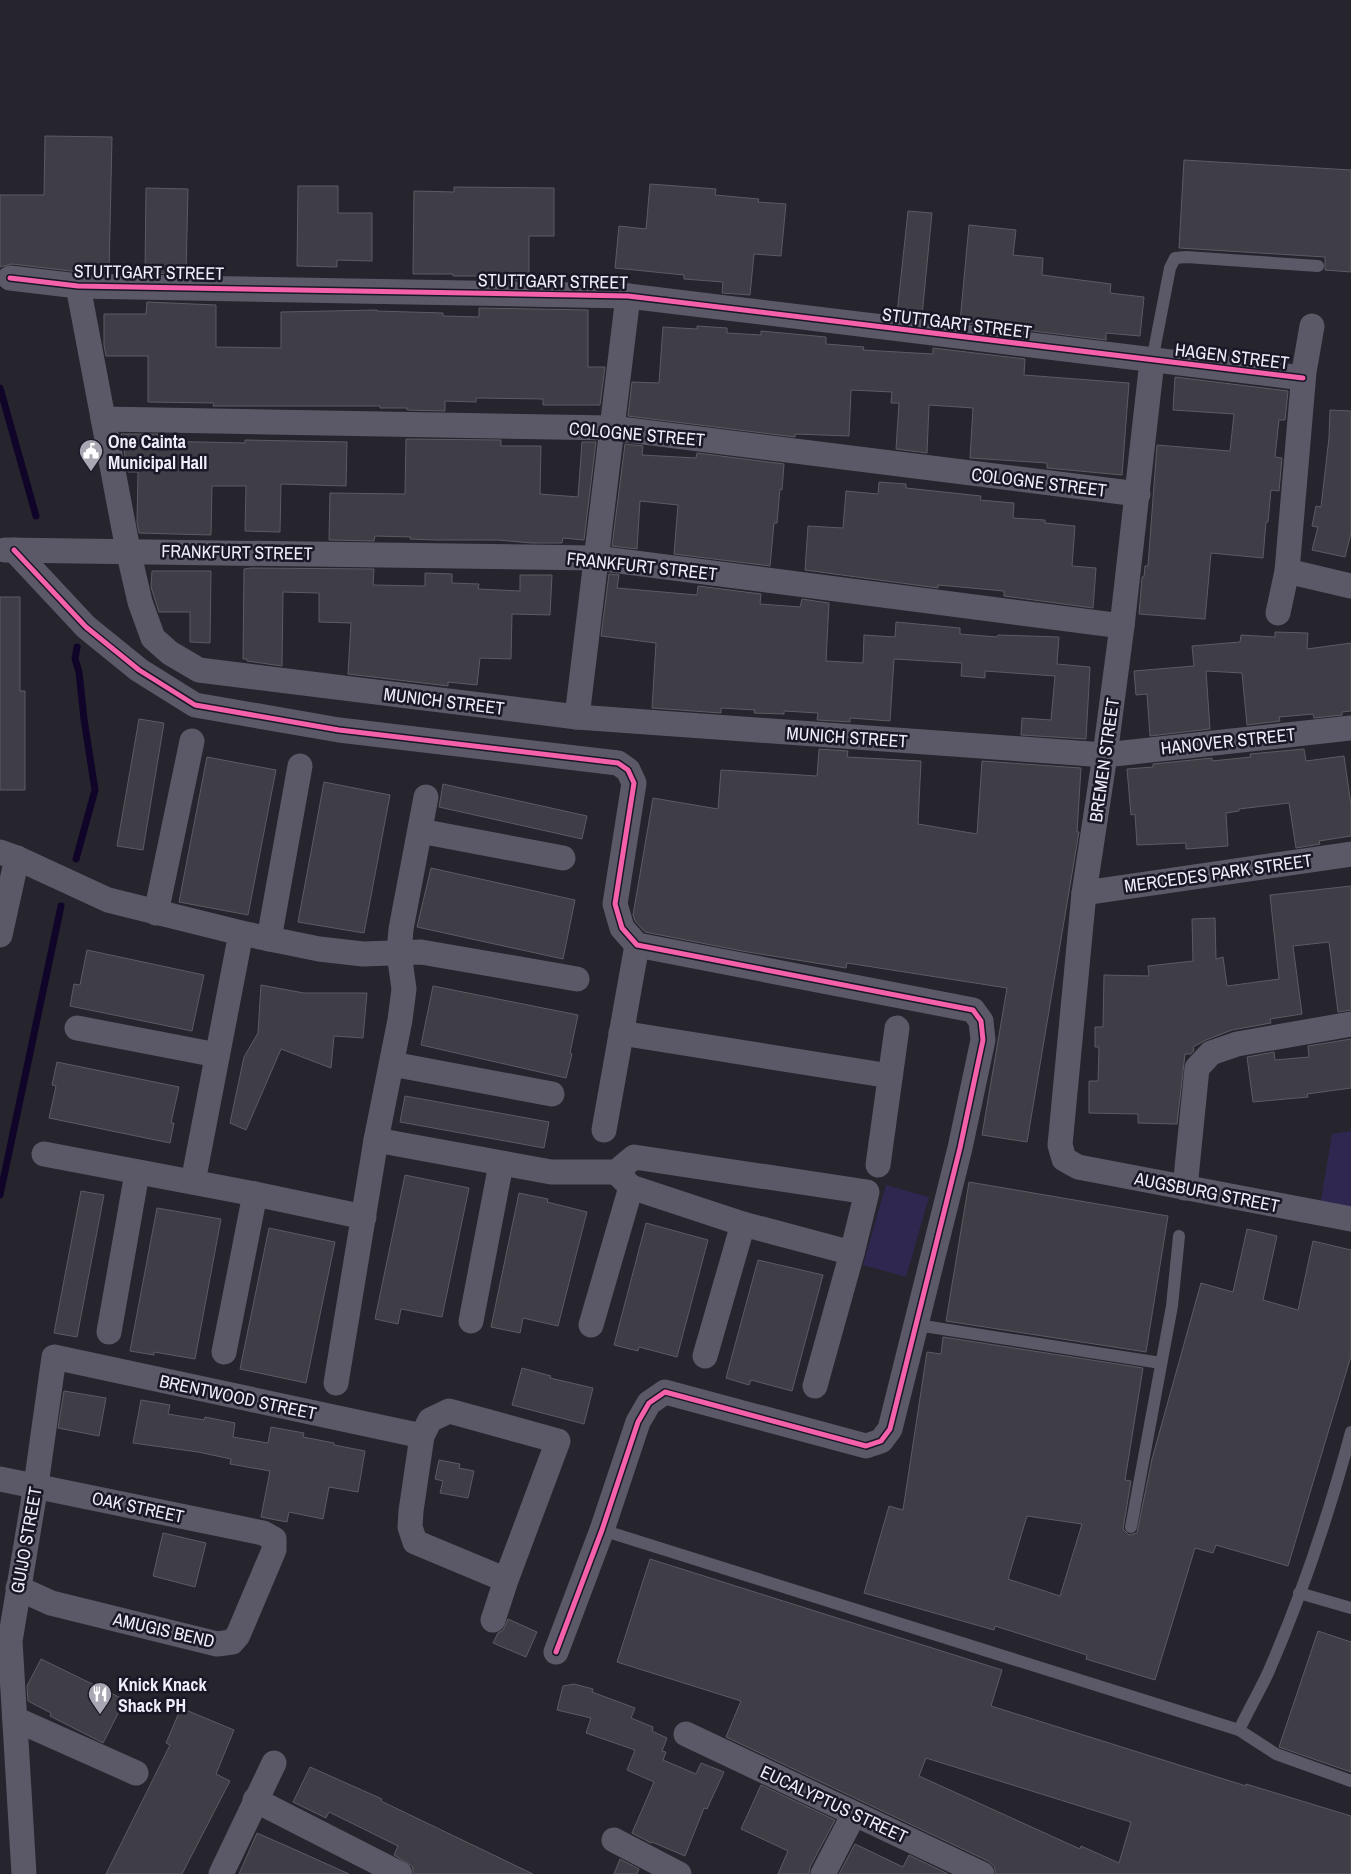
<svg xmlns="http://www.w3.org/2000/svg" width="1351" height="1874" viewBox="0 0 1351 1874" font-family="'Archivo Narrow',sans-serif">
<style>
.green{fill:#302750}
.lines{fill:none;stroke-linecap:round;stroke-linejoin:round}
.stream{stroke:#100529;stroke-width:7}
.building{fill:#3f3d45;stroke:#5c5b63;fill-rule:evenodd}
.service{stroke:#5b5868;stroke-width:12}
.minor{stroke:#5b5868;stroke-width:25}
.cycleway-casing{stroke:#1a1727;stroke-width:8}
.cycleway{stroke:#f560ab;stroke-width:5}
.labels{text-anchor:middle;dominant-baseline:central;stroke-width:5;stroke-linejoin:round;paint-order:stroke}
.street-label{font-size:18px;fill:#efedf9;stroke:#1a1727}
.poi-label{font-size:18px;font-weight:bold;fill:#efedf9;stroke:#1a1727;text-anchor:start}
</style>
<rect width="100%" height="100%" fill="#26242d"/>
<g class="green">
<path d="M1351 1131V1211L1320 1206 1332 1134Z"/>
<path d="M886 1185 929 1197 906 1277 863 1265Z"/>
</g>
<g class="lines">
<g class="stream">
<path d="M0 388 36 516"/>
<path d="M76 859 95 790 84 719 79 672 75 659 77 647"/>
<path d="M0 1195 61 906"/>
</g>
</g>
<g class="building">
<path d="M45 136 112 137 109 272H79L12 264 0 267V195H44Z"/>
<path d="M1184 160 1351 170V272L1325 270V257L1179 248Z"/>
<path d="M650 184 716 189 715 195 759 199 758 202 786 204 781 256 754 254 750 295 722 293 723 282 684 279V275L615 268 619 226 646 229Z"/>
<path d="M298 186H338V213H372V261L337 260V267L297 266Z"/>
<path d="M454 187 554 188V236H529V280L479 279V276H453V274H413L414 191 454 192Z"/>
<path d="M146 188 188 189 186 274 145 273Z"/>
<path d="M908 211 932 213 922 316 897 314Z"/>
<path d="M969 225 1016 230 1013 255 1043 258 1042 275 1111 284 1110 293 1144 297 1140 336 1106 333V340L960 322Z"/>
<path d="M147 302 216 305V347L281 348V312L377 310V311L443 313V316L479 317V308L588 310V367H605L600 405H543V399L476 398V402L445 401V411L407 410V408H380V406H213L214 403 148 402V356H106L104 345V314H146Z"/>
<path d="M697 326 727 328V333L761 335V331L826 337V344L864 347 863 350 933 354V348L1025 359 1024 375 1129 383 1122 475 1047 468V463L970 458 973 408 929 405 927 453 896 449 899 403H891L892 392 851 390 849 436 795 434V437L628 416 632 382 659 383 663 327 697 329Z"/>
<path d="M1175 377 1288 391 1285 420H1279L1275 457 1282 458 1279 491 1271 490 1268 522H1266L1263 558 1211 553 1205 619 1139 614 1142 577H1144L1145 566H1148L1157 445 1230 451 1234 414 1173 410Z"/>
<path d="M1330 410 1351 411V533L1345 557 1312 550 1318 527 1312 526 1316 506 1321 507 1329 438Z"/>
<path d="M121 434H158L157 441 245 443V440L347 442 346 486 281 484 280 532 245 531 246 486H212L211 535 139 533 137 522 138 472H128Z"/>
<path d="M406 439 501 440V446H541L540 494 578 497 582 442H596L584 540 563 538 562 543H531L498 540H436L410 539 411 537 375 536 374 541 329 540 330 493 405 494Z"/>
<path d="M625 444 643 446 642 455 696 458 697 453 784 464 782 490 780 489 777 523H774L770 566 674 554 678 505 640 501 637 549 612 546Z"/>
<path d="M879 482 906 484V488L981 496 980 500 1014 503 1013 518 1045 520V523L1075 526 1072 566 1096 568 1093 608 1004 596V591L938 585V588L805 570 808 526 843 528 846 491 878 494Z"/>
<path d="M251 568 374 569 373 585 425 586V573L452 574V583L479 584 478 589 520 591V575H552L550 615 512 614 511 659 480 658 477 685 448 682V686L348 674 351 623 319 622V593L283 592 282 666 247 661V659H243L244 569Z"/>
<path d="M152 571H211L210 643 190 642V612H159L151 587Z"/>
<path d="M609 574 619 575 617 588 697 595 698 586 761 594 760 604 800 607 802 599 829 603 826 661 863 663 864 635 895 637 896 622 960 628V634L997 637 998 635 1059 637 1057 664 1090 667 1086 739 1021 735 1022 718 1051 720 1055 676 985 671V678L961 676 962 663 894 659 890 721 850 718V722L817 720 818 713 784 711V714L754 713 755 710 721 708V713L652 708 656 643 601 636Z"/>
<path d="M0 597H20V691H25V790H0Z"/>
<path d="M1275 632 1308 633 1307 649 1351 643V711L1342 712V715L1314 718 1313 714 1279 717 1280 721 1247 725 1242 673 1206 671 1210 729 1150 736 1147 694 1136 695 1134 671 1194 666 1192 646 1240 642 1241 635 1275 637Z"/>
<path d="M139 719 164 723 143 850 117 846Z"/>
<path d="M819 749 848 751 847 757 921 761 918 824 977 834 982 761 1081 768 1077 832H1079L1027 1142 982 1135 1007 988 847 963 846 968 742 951 645 932 635 921 633 915 653 798 718 809 721 770 817 776Z"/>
<path d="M1304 749 1306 761 1344 756 1351 805V836L1319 841 1320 844 1296 848 1289 803 1239 809V811L1226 813 1228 846 1186 849V843L1137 845 1135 814 1131 815 1127 769 1153 767V764L1212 758V761L1251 757 1250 754Z"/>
<path d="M207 757 276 770 248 915 179 902Z"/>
<path d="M324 782 390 795 364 933 298 922Z"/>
<path d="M443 784 587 816 582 839 439 807Z"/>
<path d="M431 868 575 900 563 959 417 927Z"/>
<path d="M1351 886V1010L1338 1012 1329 942 1293 946 1302 1014 1270 1019 1271 1023 1232 1030 1206 1040 1193 1047 1194 1050 1191 1054H1185L1177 1124 1138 1123V1114L1089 1113V1081H1098L1099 1047H1095V1027H1103L1104 975 1149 976 1148 966 1193 961 1192 919 1215 918 1216 959 1223 957 1227 986 1279 979 1270 895Z"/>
<path d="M87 950 204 975 192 1031 70 1006 74 984 80 985Z"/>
<path d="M261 985 304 993H367L363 1038 334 1036 331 1068 281 1049 246 1130 230 1123 244 1057 258 1033Z"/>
<path d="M433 986 578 1015 570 1053 572 1054 566 1078 421 1045Z"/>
<path d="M1351 1039V1088L1307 1094 1308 1097 1253 1102 1247 1057 1274 1052 1275 1060 1309 1057 1308 1046Z"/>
<path d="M57 1062 179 1087 171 1123H174L170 1143 49 1118 56 1086 52 1085Z"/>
<path d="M405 1096 549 1122 544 1148 400 1122Z"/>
<path d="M405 1175 469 1188 442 1317 401 1309 398 1324 375 1319Z"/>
<path d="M969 1182 1168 1216 1146 1352 946 1321Z"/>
<path d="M81 1191 104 1195 77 1337 54 1333Z"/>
<path d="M519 1193 548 1199 547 1202 587 1212 558 1326 523 1318 520 1333 491 1327Z"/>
<path d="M157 1208 221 1219 195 1359 154 1352V1355L130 1351Z"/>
<path d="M646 1223 708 1240 677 1357 639 1347 638 1351 614 1345Z"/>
<path d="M269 1228 335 1242 306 1383 240 1369Z"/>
<path d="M1247 1229 1277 1236 1263 1300 1298 1310 1313 1241 1351 1250V1356L1288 1566 1216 1545 1213 1553 1195 1548 1155 1680 1086 1659 1087 1655 995 1626 994 1630 864 1593 889 1506 903 1510 927 1352 941 1354 943 1337 1143 1368 1125 1480 1131 1481 1123 1529 1129 1535 1137 1533 1152 1459 1201 1283 1233 1292ZM1027 1516 1082 1524 1060 1596 1008 1579Z"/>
<path d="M758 1260 823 1275 792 1391 751 1380 749 1385 726 1378Z"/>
<path d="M522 1368 551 1376 550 1378 593 1388 584 1424 512 1405Z"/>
<path d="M64 1391 106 1398 99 1436 58 1428Z"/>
<path d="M141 1400 170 1405 168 1414 204 1420 205 1417 235 1423 233 1437 268 1443 271 1427 304 1433 303 1437 334 1443V1445L365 1451 358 1492 329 1487 323 1519 289 1512 287 1522 261 1517 270 1471 230 1464 231 1459 198 1452 133 1443Z"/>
<path d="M439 1460 460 1464 459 1468 474 1471 468 1498 440 1493 443 1481 435 1479Z"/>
<path d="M163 1533 206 1543 195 1587 153 1576Z"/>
<path d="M650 1559 1002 1670 991 1706 1246 1786V1784L1351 1816V1874H996L994 1866 988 1861 726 1737 741 1701 617 1662ZM926 1758 1131 1822 1119 1863 1081 1846 1080 1849 919 1776Z"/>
<path d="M508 1619 537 1632 526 1657 493 1643 498 1633 503 1630Z"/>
<path d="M1318 1631 1351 1642V1772L1279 1747Z"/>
<path d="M41 1659 125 1700 103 1743 50 1716 51 1713 28 1701 27 1686Z"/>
<path d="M574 1684 593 1689 592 1692 635 1708 631 1718 653 1727 652 1731 667 1738 662 1751 666 1752 663 1760 696 1774 701 1763 724 1772 707 1809 704 1808 685 1856 652 1842 651 1843 632 1833 654 1782 627 1770 635 1750 586 1733 591 1718 557 1710 563 1686Z"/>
<path d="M181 1708 234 1730 216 1774 230 1781 182 1874H106L170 1745 166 1743Z"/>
<path d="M310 1767 382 1799 381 1801 533 1874H414L412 1866 394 1855 398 1846 329 1812 326 1818 293 1802Z"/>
<path d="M761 1785 835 1820 810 1867 809 1874H778L788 1851 741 1829Z"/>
<path d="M257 1833 298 1851 349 1874H239Z"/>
<path d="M855 1844 903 1867 909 1855 948 1874H839Z"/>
<path d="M620 1859 639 1869 637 1874H614Z"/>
</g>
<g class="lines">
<g class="service">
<path d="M1152 361 1170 268 1175 258 1186 257 1318 266"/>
<path d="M917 1325 1161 1363"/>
<path d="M1131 1527 1172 1306 1179 1236"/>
<path d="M602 1530 1239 1730 1276 1754 1351 1781"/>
<path d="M1299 1593 1351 1608"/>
<path d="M1239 1730C1248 1711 1259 1692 1268 1673 1302 1595 1329 1514 1351 1432"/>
</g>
<g class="minor">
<path d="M10 278 78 286 628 296 1303 378"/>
<path d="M78 286 128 550 140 602 153 638 170 653 199 670 577 717 1105 755 1351 728"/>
<path d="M1152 361 1122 626 1105 755 1084 893 1060 1145 1064 1159 1078 1167 1351 1219"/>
<path d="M103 419 612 428 1138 494"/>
<path d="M5 550 596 558 1122 626"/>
<path d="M14 550 86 627 139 670 195 705 339 730 618 763 628 770 634 783 615 904 622 928 637 945 973 1010 981 1021 983 1040 960 1148 890 1429 881 1441 866 1446 665 1392 649 1403 638 1422 602 1530 556 1652"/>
<path d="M1287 571 1351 586"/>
<path d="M1278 613 1287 571 1304 372 1312 326"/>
<path d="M577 717 628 296"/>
<path d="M420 831 563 858"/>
<path d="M0 852 17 858 108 900 241 933 319 949 363 954 421 952 577 979"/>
<path d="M1084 893 1351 854"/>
<path d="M156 913 192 741"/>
<path d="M0 935 17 858"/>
<path d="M269 939 300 766"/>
<path d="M77 1028 217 1055"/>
<path d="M621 1033 890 1076"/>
<path d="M392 1064 552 1094"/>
<path d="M604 1130 637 945"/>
<path d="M376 1140 551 1172H616L634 1157 867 1192 852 1253 815 1386"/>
<path d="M44 1154 255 1194 364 1217"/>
<path d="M878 1165 897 1028"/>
<path d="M616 1172 631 1187 743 1224 852 1253"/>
<path d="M193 1182 241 933"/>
<path d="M1185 1188 1197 1068 1211 1053 1237 1044 1351 1024"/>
<path d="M471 1321 501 1164"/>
<path d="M591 1325 631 1187"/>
<path d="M109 1332 137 1173"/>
<path d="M224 1352 255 1194"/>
<path d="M705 1356 743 1224"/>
<path d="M336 1383 376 1140 400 1020 404 989 399 953 401 929 426 797"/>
<path d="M0 1479 263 1533 274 1539V1550L238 1635 232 1642 217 1644 51 1603 18 1588"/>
<path d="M493 1620 506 1580 558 1441 449 1411 430 1420 422 1436 411 1511 410 1527 415 1542 506 1580"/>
<path d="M15 1719 136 1773"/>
<path d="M686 1734 982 1874"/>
<path d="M255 1800 400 1874"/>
<path d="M614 1840 679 1874"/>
<path d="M24 1874 10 1641 36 1485 54 1357 422 1436"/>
<path d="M221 1874 274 1763"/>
<path d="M823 1874 854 1814"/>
</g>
<g class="cycleway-casing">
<g id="cycleway">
<path d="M10 278 78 286 628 296 1303 378"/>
<path d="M14 550 86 627 139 670 195 705 339 730 618 763 628 770 634 783 615 904 622 928 637 945 973 1010 981 1021 983 1040 960 1148 890 1429 881 1441 866 1446 665 1392 649 1403 638 1422 602 1530 556 1652"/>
</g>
</g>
<use href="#cycleway" class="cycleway"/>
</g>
<defs>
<g id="civic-pin" transform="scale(1.25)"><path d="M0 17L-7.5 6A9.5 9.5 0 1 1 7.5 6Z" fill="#a9a7b2" stroke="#1a1727"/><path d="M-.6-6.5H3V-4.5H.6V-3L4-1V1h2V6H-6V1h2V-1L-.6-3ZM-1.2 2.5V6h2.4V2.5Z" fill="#fff"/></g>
<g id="restaurant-pin" transform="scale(1.25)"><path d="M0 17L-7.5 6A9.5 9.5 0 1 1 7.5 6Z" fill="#a9a7b2" stroke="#1a1727"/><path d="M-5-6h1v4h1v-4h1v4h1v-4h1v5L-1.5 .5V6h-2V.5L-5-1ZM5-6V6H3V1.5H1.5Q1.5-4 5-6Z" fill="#fff"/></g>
</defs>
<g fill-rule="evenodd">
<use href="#civic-pin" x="91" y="451"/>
<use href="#restaurant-pin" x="100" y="1694"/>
</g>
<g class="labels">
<g class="street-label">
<text transform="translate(149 272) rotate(1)">STUTTGART STREET</text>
<text transform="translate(553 281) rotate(1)">STUTTGART STREET</text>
<text transform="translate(957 323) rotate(7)">STUTTGART STREET</text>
<text transform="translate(1232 356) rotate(7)">HAGEN STREET</text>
<text transform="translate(637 434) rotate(5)">COLOGNE STREET</text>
<text transform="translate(1039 482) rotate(7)">COLOGNE STREET</text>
<text transform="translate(237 552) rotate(1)">FRANKFURT STREET</text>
<text transform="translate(642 566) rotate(6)">FRANKFURT STREET</text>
<text transform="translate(444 701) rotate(7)">MUNICH STREET</text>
<text transform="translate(847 737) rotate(4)">MUNICH STREET</text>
<text transform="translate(1228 741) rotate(-6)">HANOVER STREET</text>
<text transform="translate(1104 760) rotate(-82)">BREMEN STREET</text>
<text transform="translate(1218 873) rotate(-8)">MERCEDES PARK STREET</text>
<text transform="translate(1207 1192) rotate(11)">AUGSBURG STREET</text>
<text transform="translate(238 1397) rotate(12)">BRENTWOOD STREET</text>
<text transform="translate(138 1507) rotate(12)">OAK STREET</text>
<text transform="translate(26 1540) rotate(-80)">GUIJO STREET</text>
<text transform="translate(164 1630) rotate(13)">AMUGIS BEND</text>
<text transform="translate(834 1804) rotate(25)">EUCALYPTUS STREET</text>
</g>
<g class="poi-label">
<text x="108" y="441">One Cainta<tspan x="108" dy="21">Municipal Hall</tspan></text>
<text x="118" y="1684">Knick Knack<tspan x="118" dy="21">Shack PH</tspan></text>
</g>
</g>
</svg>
